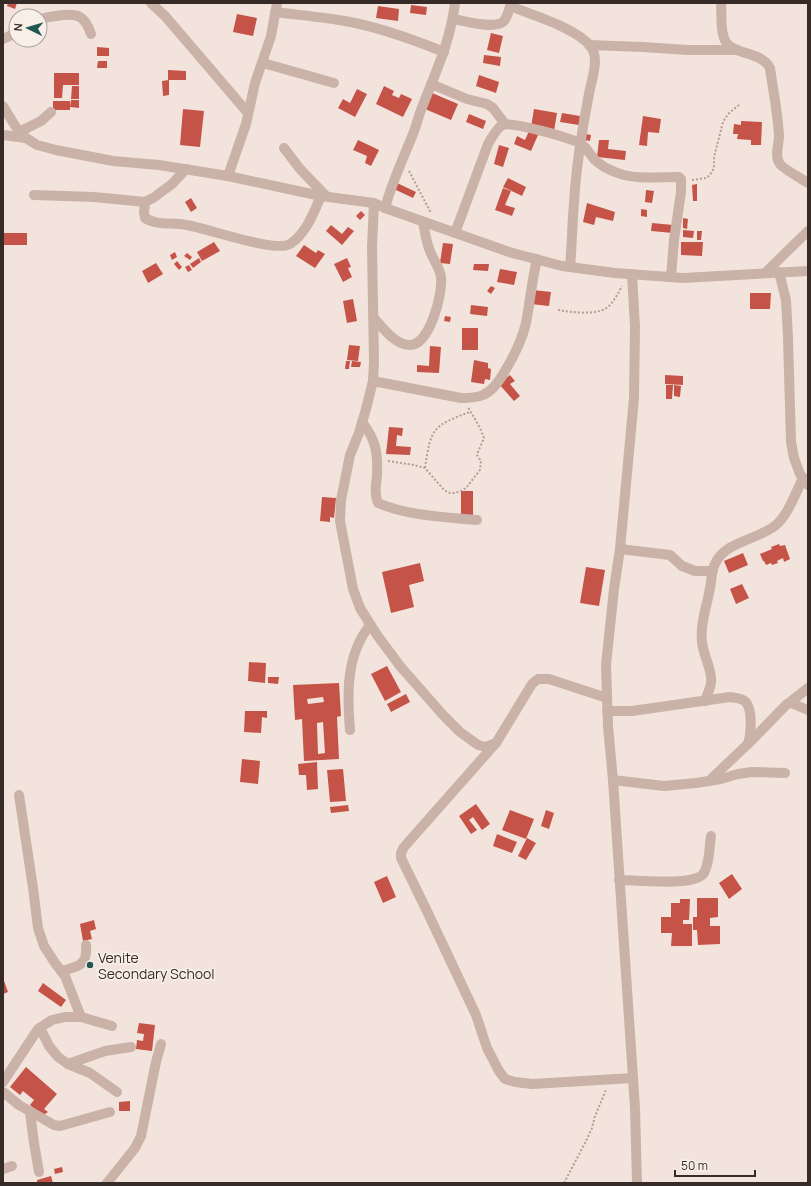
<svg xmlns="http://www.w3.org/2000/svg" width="811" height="1186" viewBox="0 0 811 1186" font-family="Manrope,sans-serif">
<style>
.building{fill:#c55347;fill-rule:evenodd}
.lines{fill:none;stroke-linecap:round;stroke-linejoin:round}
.path{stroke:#b69c92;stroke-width:2;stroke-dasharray:2 2;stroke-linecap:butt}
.minor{stroke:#cab2a8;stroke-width:10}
.poi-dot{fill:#1e5853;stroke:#f9efe9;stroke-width:1.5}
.labels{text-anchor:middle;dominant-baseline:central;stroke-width:3.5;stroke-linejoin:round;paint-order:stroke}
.poi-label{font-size:14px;fill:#372b28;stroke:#f9efe9;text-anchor:start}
</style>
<rect width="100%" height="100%" fill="#f2e4dc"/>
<g class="building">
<path d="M8 3H17L15 9 7 6Z"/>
<path d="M411 5 427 7 426 15 410 13Z"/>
<path d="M378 6 399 9 398 21 376 18Z"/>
<path d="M237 14 257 18 253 36 233 32Z"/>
<path d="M491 33 503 36 499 53 487 50Z"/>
<path d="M97 47 109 48V56H97Z"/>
<path d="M484 55 501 57 500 66 483 63Z"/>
<path d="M98 61H107V68H97Z"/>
<path d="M168 70 186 71V80H168Z"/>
<path d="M54 73H79V85H63L62 98H54Z"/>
<path d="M479 75 499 82 496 93 476 86Z"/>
<path d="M169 80V95L163 96 162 81Z"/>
<path d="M72 86H79V99H71Z"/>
<path d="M384 86 394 91 392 95 399 98 401 94 412 99 403 117 376 104Z"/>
<path d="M357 89 367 94 355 117 338 108 343 99 350 103Z"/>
<path d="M432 93 458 104 451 120 425 109Z"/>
<path d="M71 100H79V108L70 107Z"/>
<rect x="53" y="101" width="17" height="9"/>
<path d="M183 109 204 111 200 147 180 145Z"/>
<path d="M534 109 557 113 554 131 531 127Z"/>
<path d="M562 113 580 116 579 125 560 122Z"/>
<path d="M469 114 486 121 483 129 466 122Z"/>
<path d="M643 116 661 119 659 133 648 132 647 146 639 145Z"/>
<path d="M741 121 762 122 761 145H751V140L737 139 738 134H733L734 124 741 125Z"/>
<path d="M529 131 538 135 531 151 514 144 517 136 525 140Z"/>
<path d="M586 134 591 135 590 141 585 140Z"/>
<path d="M358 140 379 150 371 166 365 163 367 156 353 150Z"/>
<path d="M599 140H609L608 149 626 151 625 160 597 157Z"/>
<path d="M499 145 509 148 503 167 494 164Z"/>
<path d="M508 178 526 187 522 196 503 187Z"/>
<path d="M397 183 416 192 413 198 394 189Z"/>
<path d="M697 184V201H693L692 185Z"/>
<path d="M503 188 511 191 505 205 515 208 512 216 495 210Z"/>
<path d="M646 190 654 191 652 203 645 202Z"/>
<path d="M191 198 197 208 191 212 185 202Z"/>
<path d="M587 203 615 212 613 221 596 217 594 225 583 222Z"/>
<path d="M641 209 647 210V217L641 216Z"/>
<path d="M361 211 365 215 360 220 356 216Z"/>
<path d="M683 218 688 219 687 229 683 228Z"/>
<path d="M652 223 673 225V233L651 231Z"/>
<path d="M331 225 342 234 348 227 354 231 342 245 326 231Z"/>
<path d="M683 230 694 231 693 238 683 237Z"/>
<path d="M697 231H702L701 240H697Z"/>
<rect x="3" y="233" width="24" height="12"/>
<path d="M214 242 220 251 202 261 197 252Z"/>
<path d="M681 242H703L702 256 681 255Z"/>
<path d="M443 243 453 244 450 264 440 263Z"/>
<path d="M304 245 316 253 318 250 325 254 315 268 296 256Z"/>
<path d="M175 252 177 257 172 260 170 255Z"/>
<path d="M187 253 192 257 190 260 184 256Z"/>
<path d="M199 258 201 262 193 268 190 264Z"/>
<path d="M347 258 351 267 348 268 352 277 343 282 334 264Z"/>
<path d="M177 261 182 267 179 270 174 264Z"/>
<path d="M156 263 163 274 148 283 142 271Z"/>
<path d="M474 264H489L488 271 473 270Z"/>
<path d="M189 265 192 270 188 272 185 267Z"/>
<path d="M500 269 517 272 514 285 497 282Z"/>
<path d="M491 286 495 288 491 294 487 291Z"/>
<path d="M533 290 551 292 549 306 531 304Z"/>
<path d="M750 293H771L770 309H750Z"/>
<path d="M353 299 357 321 347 323 343 301Z"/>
<path d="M471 305 488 307 487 316 470 314Z"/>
<path d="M445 316 451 317 450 322 444 321Z"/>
<rect x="462" y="328" width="16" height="22"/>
<path d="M349 345 360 346 358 361 347 360Z"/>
<path d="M430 346 441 347 439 373 417 372V365L429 366Z"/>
<path d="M474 360 488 363V368L491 369 490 380 485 379 484 384 471 382Z"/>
<path d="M346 361H350L349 369H345Z"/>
<path d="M352 361 361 362 360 367H351Z"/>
<path d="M510 375 515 381 510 384 520 396 514 401 499 384Z"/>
<path d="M665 375 683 376V385L665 384Z"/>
<path d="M666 385H673L672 399H666Z"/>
<path d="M674 385 681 386 680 397 674 396Z"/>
<path d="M389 427 403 428 402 436 397 435 396 446 411 447 410 455 386 454Z"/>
<rect x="461" y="491" width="12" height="25"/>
<path d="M322 497 336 498 334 518 330 517V522L320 521Z"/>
<path d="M779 544 780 546 785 545 790 559 784 562 783 558 777 561 778 563 772 565 771 563 766 565 764 561H763L760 554 772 549 771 547Z"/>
<path d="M743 553 748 565 729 573 724 561Z"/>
<path d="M420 563 424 581 409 585 414 607 391 613 382 572Z"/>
<path d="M586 567 605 570 599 606 580 603Z"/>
<path d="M742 584 749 598 736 604 730 589Z"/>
<path d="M249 662 266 663 265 683 248 681Z"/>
<path d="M387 666 401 692 385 701 371 674Z"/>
<path d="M268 677H279L278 684 268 683Z"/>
<path d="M339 683 341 716 337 717 339 759 304 761 302 719 295 720 293 685ZM323 697 324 702 308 704 307 699ZM323 722 325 753 318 754 317 723Z"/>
<path d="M406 694 410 702 391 712 387 704Z"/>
<path d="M245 711H267V718L262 717 261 733 244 732Z"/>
<path d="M242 759 260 761 258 784 240 782Z"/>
<path d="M317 762 318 789 307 790 306 775H299L298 764Z"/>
<path d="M343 769 346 801 330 802 327 770Z"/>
<path d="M476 804 490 824 482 830 473 817 469 820 477 830 471 834 459 816Z"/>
<path d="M348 805 349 811 331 813 330 807Z"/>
<path d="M510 810 534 819 526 839 502 830Z"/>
<path d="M546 810 554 813 549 829 541 826Z"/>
<path d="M497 834 517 842 512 853 493 846Z"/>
<path d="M527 838 536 843 526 860 518 856Z"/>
<path d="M732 874 742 889 729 899 719 883Z"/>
<path d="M387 876 396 897 383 903 374 882Z"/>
<path d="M697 898H718V917L710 918V926H720V944L698 945 697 930H693V917H697Z"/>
<path d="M680 899H690L689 920H683V924H692V946H671L672 933H661V917H671V903H680Z"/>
<path d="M94 920 96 929 90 931 92 939 83 941 80 924Z"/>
<path d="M3 978 8 992 3 994Z"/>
<path d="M43 983 66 1000 61 1007 38 991Z"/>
<path d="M139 1023 155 1025 152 1051 136 1049 137 1040 143 1041 144 1034 137 1033Z"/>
<path d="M26 1067 57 1094 44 1109 48 1112 42 1116 30 1105 34 1100 23 1091 20 1095 10 1087Z"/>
<path d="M130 1101V1111H119V1102Z"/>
<path d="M62 1167 63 1172 55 1174 54 1169Z"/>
<path d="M51 1176 53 1183H37V1180Z"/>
</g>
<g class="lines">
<g class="path">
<path d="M409 171 431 213"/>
<path d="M692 180 706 178 710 175 714 168V157L723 122 728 114 739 105"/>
<path d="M558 310C571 312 596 316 608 307 614 301 618 294 622 286"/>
<path d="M388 461 414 465 425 468 444 490 450 493H455L461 491 466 488 480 470 481 461 477 455 478 452 484 438 480 428 468 407"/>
<path d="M425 468C431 428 432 426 470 412"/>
<path d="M564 1183 586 1141 592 1128 595 1116 606 1090"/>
</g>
<g class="minor">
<path d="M151 3 165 16 248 113"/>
<path d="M721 3C722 14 720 27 724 38 730 56 761 50 770 68 773 90 778 114 779 136 779 145 774 156 780 164 783 169 801 178 808 183"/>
<path d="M510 6C531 15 578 28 591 47 600 59 591 81 589 94 582 130 576 167 574 203 572 225 572 246 570 267"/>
<path d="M275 12C298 15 322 17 345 21 379 27 412 39 444 52"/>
<path d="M453 19C464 21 495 30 504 21 508 16 509 9 511 3"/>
<path d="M40 20C45 17 50 17 56 16 75 13 84 13 91 34"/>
<path d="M3 39 16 33"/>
<path d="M589 45 643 47 687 50H737"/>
<path d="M263 63 334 83"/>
<path d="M431 84 467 99 487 104 493 108 505 124"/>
<path d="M3 106 19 132 26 138 37 145 56 150 113 161 159 165 228 176 321 196 374 203 385 208 509 252 562 266 615 273 683 278 808 271"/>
<path d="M19 132 41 121 51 112"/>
<path d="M3 135 26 138"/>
<path d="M284 148 300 169 326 196"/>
<path d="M228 176 246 124 255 83 271 36 277 3"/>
<path d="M34 195 94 197 145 202 153 198 172 184 186 169"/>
<path d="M145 202 144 213 145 218C157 226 173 222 186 225 207 228 275 253 290 244 306 234 314 212 321 196"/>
<path d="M374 203 372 247 374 362 373 381 366 409 359 433 350 455 341 500 340 521 353 589 360 608 377 635 400 666 443 715 460 732 478 745 486 747 496 743 532 684 538 679H549L607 698"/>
<path d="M385 208C392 182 403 159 413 134 417 124 419 114 423 105 437 69 450 42 455 3"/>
<path d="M455 233 488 144C492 138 496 128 503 125 512 121 569 138 580 143 586 147 590 154 594 159 600 165 607 169 615 172 634 180 658 177 679 177L681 179V192L674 240 671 277"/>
<path d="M779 272 786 300 788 338 791 442 794 458 800 474 808 485"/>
<path d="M765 273 808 231"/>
<path d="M632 274 635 327 634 398 620 549 614 589 606 665 608 726 613 780 635 1108 637 1183"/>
<path d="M374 318C383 328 395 345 410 345 430 345 443 293 441 277 440 268 433 260 430 251 426 242 425 232 423 222"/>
<path d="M373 381 461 398C468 398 476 398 483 395 493 391 500 380 505 371 514 356 522 340 526 323 530 302 532 280 537 259"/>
<path d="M362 422C376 440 378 453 377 475 376 486 374 493 378 503 409 516 444 517 477 520"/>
<path d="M620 549 670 555 682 566 695 571H713"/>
<path d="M705 701C707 695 710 689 711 683 713 671 703 655 702 642 700 623 707 606 710 588 712 579 711 571 715 564 725 541 758 540 776 525 788 515 796 492 803 478"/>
<path d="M789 703 808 688"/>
<path d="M607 711H632L730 697C736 698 742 698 746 702 753 712 751 734 748 744"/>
<path d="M350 730C347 693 346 655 370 625"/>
<path d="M496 743 404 847 401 853V858L425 907 476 1015 487 1048 499 1071 505 1079 515 1082 532 1084 633 1078"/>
<path d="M613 780 664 786 696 783 721 779 738 774 752 772 785 773"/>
<path d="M709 781 752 740 787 704 791 703 808 710"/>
<path d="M19 795 33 888 38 928 44 946 55 963 65 976 81 1017"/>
<path d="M619 880C635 880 695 887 704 873 710 862 709 848 711 836"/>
<path d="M61 971C78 967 88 965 86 945"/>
<path d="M40 1028 49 1046 58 1057 68 1064 90 1073 117 1092"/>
<path d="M68 1064 105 1051 131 1047"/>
<path d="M3 1082 38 1029 52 1020 65 1017H81L112 1026"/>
<path d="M3 1092 19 1105 54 1125 60 1126 110 1112"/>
<path d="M30 1112 34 1143 39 1172"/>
<path d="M3 1169 12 1166"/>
<path d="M107 1183 135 1148 141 1136 156 1062 161 1044"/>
</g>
</g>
<circle class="poi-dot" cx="90" cy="965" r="4"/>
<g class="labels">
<g class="poi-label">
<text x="98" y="957">Venite<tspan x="98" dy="16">Secondary School</tspan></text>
</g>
</g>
<rect width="811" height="1186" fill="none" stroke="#372b28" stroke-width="8"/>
<g transform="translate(28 28) rotate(275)"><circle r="19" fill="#f9efe9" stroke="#aba19c"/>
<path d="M0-3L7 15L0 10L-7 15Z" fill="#1e5853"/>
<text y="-6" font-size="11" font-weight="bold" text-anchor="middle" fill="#372b28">N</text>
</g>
<path d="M675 1170v6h80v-6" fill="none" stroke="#372b28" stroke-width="2"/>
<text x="681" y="1170" font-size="12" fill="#372b28" stroke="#f9efe9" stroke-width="3" paint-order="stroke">50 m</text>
</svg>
